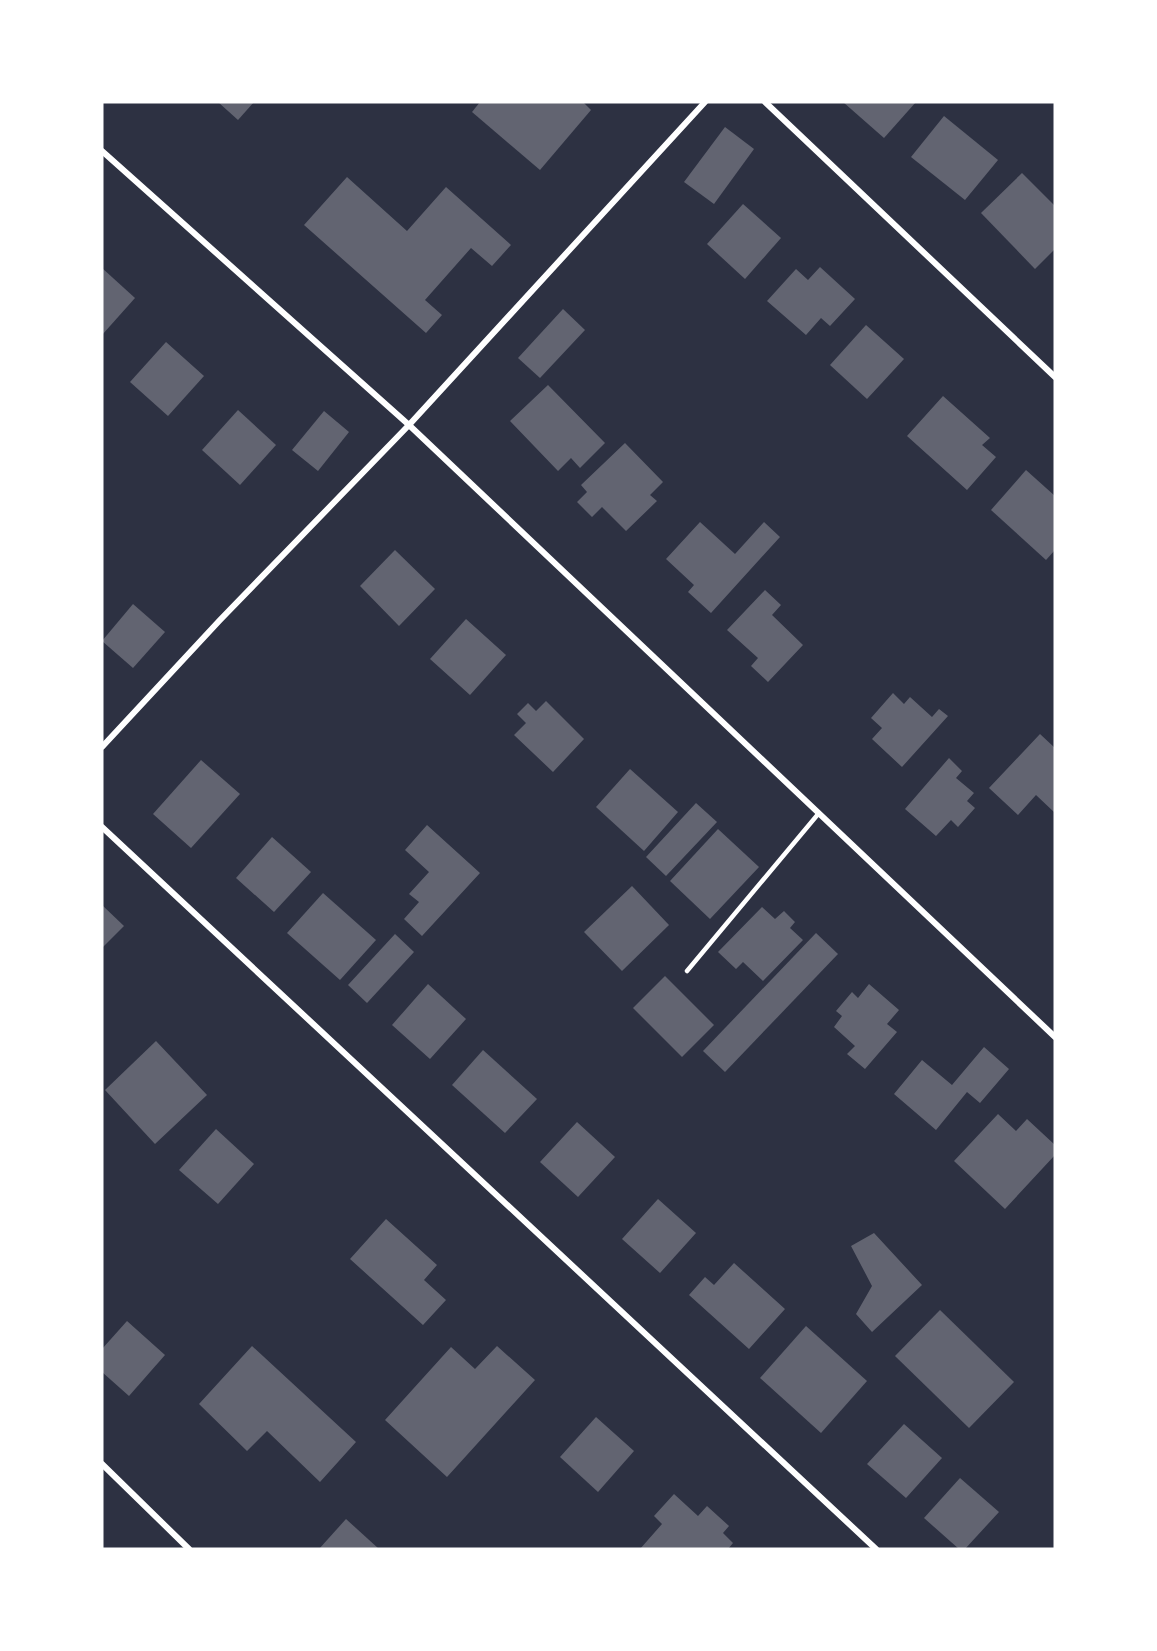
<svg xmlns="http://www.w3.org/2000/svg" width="1157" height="1651" viewBox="0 0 1157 1651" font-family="Roboto,sans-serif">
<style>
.building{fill:#626471}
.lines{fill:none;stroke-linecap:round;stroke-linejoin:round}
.service{stroke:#fff;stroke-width:4.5}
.minor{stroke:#fff;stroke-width:6}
</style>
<rect width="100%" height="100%" fill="#2d3142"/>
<g class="building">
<path d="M218 102H254L238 120Z"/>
<path d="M480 102H583L591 110 540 170 472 112Z"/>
<path d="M843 102H916L884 138Z"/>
<path d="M944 116 998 160 965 200 911 157Z"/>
<path d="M725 127 754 149 714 204 684 182Z"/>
<path d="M1022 173 1055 206V249L1035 269 981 213Z"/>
<path d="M347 177 407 231 446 187 511 245 492 266 471 248 425 300 442 315 426 333 304 225Z"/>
<path d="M743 204 781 238 745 279 707 244Z"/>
<path d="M820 267 855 299 830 326 821 318 806 335 767 301 796 269 808 280Z"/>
<path d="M102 268 135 298 102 335Z"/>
<path d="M563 309 585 330 540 378 518 358Z"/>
<path d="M866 325 904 359 867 399 830 365Z"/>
<path d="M166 342 204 376 168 416 130 382Z"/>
<path d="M548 385 605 443 580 468 571 458 558 471 510 421Z"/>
<path d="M943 396 990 438 982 445 996 457 967 490 907 436Z"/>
<path d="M238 410 276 445 240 485 202 450Z"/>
<path d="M324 411 349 432 318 471 292 450Z"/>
<path d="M625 443 663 482 650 495 657 501 626 531 602 507 592 517 577 502 587 492 581 485Z"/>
<path d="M1026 470 1055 496V550L1046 560 991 510Z"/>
<path d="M700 522 735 554 764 522 780 537 711 613 688 592 694 585 666 559Z"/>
<path d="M395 550 435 589 399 626 360 586Z"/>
<path d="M765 590 781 605 772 615 803 645 768 682 751 666 758 658 727 630Z"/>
<path d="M133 604 165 632 133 668 102 641Z"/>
<path d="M466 619 506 655 470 695 430 659Z"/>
<path d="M893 693 904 704 910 697 932 717 939 709 948 716 902 767 872 739 882 728 871 718Z"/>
<path d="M546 701 584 739 553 772 514 735 526 723 517 714 528 703 536 711Z"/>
<path d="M1040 734 1055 748V813L1036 795 1018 815 989 788Z"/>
<path d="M949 758 962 771 956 778 974 793 967 801 975 808 958 827 951 820 936 836 905 809Z"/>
<path d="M201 760 240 794 191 848 153 814Z"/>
<path d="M630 769 678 812 644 851 596 807Z"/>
<path d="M696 803 717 822 666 876 646 857Z"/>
<path d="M427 825 480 873 422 936 404 919 419 902 409 894 429 872 405 850Z"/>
<path d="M718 829 759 867 710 919 670 881Z"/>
<path d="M272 837 311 872 274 912 236 878Z"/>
<path d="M632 886 669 925 622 971 584 932Z"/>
<path d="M323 893 376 940 340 980 287 933Z"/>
<path d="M102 905 124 926 102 948Z"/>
<path d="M762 907 775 919 784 911 795 922 790 928 803 940 763 981 743 962 736 969 718 952Z"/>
<path d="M816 933 838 954 725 1072 703 1051Z"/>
<path d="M395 934 414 952 367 1003 348 985Z"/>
<path d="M665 976 714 1025 682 1057 633 1008Z"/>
<path d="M428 984 466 1019 430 1059 392 1025Z"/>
<path d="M869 984 899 1010 887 1024 897 1032 865 1069 847 1054 855 1046 834 1027 842 1016 836 1011 852 992 858 998Z"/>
<path d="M156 1041 207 1095 155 1144 105 1090Z"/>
<path d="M984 1047 1009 1069 980 1103 967 1092 936 1130 894 1094 922 1060 952 1085Z"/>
<path d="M483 1050 537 1099 505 1133 452 1085Z"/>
<path d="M998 1114 1016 1131 1027 1119 1055 1145V1155L1005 1209 954 1161Z"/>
<path d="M577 1122 615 1157 578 1197 540 1162Z"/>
<path d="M216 1129 254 1164 218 1204 179 1170Z"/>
<path d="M658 1199 696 1233 660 1273 622 1239Z"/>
<path d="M386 1219 437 1265 424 1280 446 1300 423 1325 350 1259Z"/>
<path d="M874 1233 922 1285 872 1332 856 1314 872 1286 851 1246Z"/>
<path d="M734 1263 785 1309 749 1349 689 1295 705 1277 714 1285Z"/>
<path d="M940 1310 1014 1382 969 1428 895 1356Z"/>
<path d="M127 1321 165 1355 129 1396 102 1372V1349Z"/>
<path d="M806 1326 867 1381 821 1433 760 1378Z"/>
<path d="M252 1346 356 1442 320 1482 267 1431 247 1451 199 1404Z"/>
<path d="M497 1346 535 1380 447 1477 385 1420 451 1347 475 1369Z"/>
<path d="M596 1417 634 1451 598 1492 560 1457Z"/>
<path d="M904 1424 942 1458 906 1498 867 1464Z"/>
<path d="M960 1478 999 1512 965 1549H959L924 1518Z"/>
<path d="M674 1494 698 1516 707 1506 729 1526 723 1533 733 1543 728 1549H640L662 1524 654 1516Z"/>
<path d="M346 1519 379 1549H319Z"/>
</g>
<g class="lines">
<path class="service" d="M687 971 819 813"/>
<g class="minor">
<path d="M765 102 1055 377"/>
<path d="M102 151 409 425 1055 1037"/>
<path d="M102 747 220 620 409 425 705 102"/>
<path d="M102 827 876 1549"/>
<path d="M102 1464 189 1549"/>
</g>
</g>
<rect width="1157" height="1651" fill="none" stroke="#ffffff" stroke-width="207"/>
</svg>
